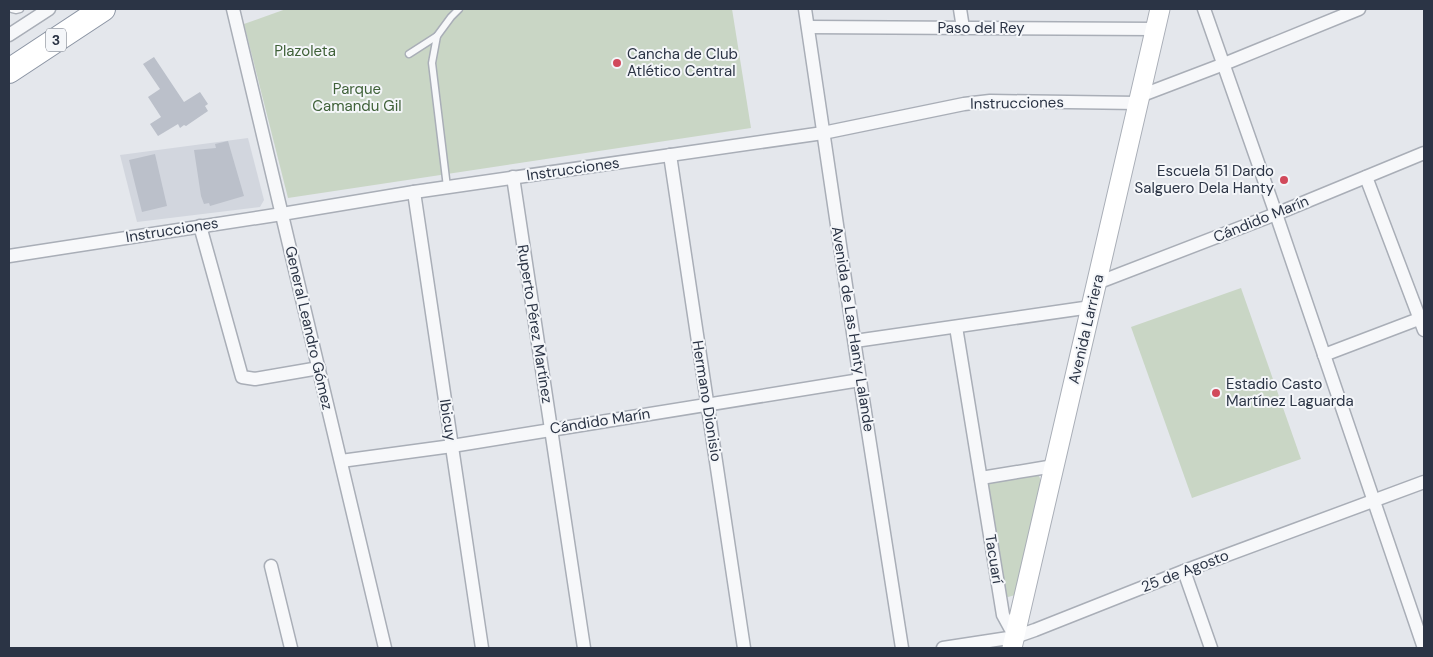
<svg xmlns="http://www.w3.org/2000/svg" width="1433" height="657" viewBox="0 0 1433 657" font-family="'DM Sans',sans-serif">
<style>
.built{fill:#d2d6de}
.green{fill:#c9d6c5}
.building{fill:#bbc0ca}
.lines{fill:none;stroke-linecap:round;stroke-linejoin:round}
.lane-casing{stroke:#a9aeb7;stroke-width:9}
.street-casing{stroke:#a9aeb7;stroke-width:15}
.secondary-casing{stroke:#a9aeb7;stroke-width:21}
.highway-casing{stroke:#8b94a3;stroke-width:26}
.lane{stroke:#f7f8fa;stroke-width:6}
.street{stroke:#f7f8fa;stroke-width:12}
.secondary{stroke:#fff;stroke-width:19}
.highway{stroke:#fff;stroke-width:24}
.poi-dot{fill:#d1495b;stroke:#f4f6f9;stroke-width:2}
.labels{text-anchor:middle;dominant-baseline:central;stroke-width:4;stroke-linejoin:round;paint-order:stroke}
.shield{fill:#f4f6f9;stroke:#676e7b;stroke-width:1}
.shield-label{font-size:14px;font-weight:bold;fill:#2b3445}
.street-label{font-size:15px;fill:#2b3445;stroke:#f4f6f9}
.park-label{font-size:15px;fill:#3f6138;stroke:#f4f6f9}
.poi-label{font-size:15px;fill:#2b3445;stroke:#f4f6f9;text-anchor:start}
</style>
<rect width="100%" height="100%" fill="#e4e7ec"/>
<path class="built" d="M248 138 264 200 260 207 137 222 120 155Z"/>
<g class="green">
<path d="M286 9H732L751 128 288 198 244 24Z"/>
<path d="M1241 288 1301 459 1192 498 1131 327Z"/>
<path d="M1036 474 1039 476 1041 481 1015 595 1008 597 1005 596 987 489 988 484 993 481Z"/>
</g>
<g class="building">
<path d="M154 57 184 102 200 92 208 104 205 106 208 111 186 126 184 125 180 128 178 124 158 136 150 124 161 117 148 97 160 89 143 64Z"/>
<path d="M228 141 244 196 210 206 209 203 204 204 201 196 194 150 216 148 215 144Z"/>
<path d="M155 154 167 206 142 212 129 160Z"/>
</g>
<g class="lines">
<g class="lane-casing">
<g id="lane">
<path d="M12 9 16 10 20 9"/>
<path d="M409 54 437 36"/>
<path d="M447 187 432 63 437 36 451 17 459 9"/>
</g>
</g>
<g class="street-casing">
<g id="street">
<path d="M233 9 385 648"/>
<path d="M805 9 860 380 902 648"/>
<path d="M960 9 963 28"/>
<path d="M1204 9 1276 214 1424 648"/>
<path d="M808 27 1155 29"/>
<path d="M9 35 49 9"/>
<path d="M1140 96 1224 64 1359 9"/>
<path d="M670 155 744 648"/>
<path d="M513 177 584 648"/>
<path d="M1366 177 1424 330"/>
<path d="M414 192 482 648"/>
<path d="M200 226 242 377 255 379 319 368"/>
<path d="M9 256 282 214 414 192 823 133 964 104 990 101 1138 103"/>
<path d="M1097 283 1276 214 1424 153"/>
<path d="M956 327 1003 615 1015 637"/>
<path d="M855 341 1091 307"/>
<path d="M1324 355 1424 317"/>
<path d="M341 461 452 446 860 380"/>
<path d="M981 478 1054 466"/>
<path d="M271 566 291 648"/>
<path d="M1184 571 1211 648"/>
<path d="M943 648 1015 637 1035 630 1184 571 1424 482"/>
</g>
</g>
<g class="secondary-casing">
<path id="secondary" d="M1012 648 1160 9"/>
</g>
<g class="highway-casing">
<path id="highway" d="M9 71 103 9"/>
</g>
<use href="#lane" class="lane"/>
<use href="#street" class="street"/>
<use href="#secondary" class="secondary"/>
<use href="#highway" class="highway"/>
</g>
<g class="poi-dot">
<circle cx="617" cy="63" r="5"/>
<circle cx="1284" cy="180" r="5"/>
<circle cx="1216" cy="393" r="5"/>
</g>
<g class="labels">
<rect class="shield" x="46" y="28.5" width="20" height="23" rx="4"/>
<g class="shield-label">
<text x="56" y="40">3</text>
</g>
<g class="street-label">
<text x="981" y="28">Paso del Rey</text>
<text transform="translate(1017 103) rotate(-1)">Instrucciones</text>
<text transform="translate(573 169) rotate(-8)">Instrucciones</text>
<text transform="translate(1261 219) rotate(-22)">Cándido Marín</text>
<text transform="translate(172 230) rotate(-9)">Instrucciones</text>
<text transform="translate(535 324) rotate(81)">Ruperto Pérez Martínez</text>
<text transform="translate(309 328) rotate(77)">General Leandro Gómez</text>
<text transform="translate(853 329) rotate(81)">Avenida de Las Hanty Lalande</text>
<text transform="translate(1086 329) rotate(-77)">Avenida Larriera</text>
<text transform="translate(707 401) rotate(81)">Hermano Dionisio</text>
<text transform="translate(448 420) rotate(81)">Ibicuy</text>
<text transform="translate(600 421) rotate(-9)">Cándido Marín</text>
<text transform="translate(994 559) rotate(81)">Tacuarí</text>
<text transform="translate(1185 571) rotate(-21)">25 de Agosto</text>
</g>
<g class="park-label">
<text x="305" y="51">Plazoleta</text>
<text x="357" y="89">Parque<tspan x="357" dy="17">Camandu Gil</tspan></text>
</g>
<g class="poi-label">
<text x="627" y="54">Cancha de Club<tspan x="627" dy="17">Atlético Central</tspan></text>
<text x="1274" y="171" text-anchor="end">Escuela 51 Dardo<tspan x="1274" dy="17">Salguero Dela Hanty</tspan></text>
<text x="1226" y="384">Estadio Casto<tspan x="1226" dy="17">Martínez Laguarda</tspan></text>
</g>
</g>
<rect width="1433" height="657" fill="none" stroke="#2b3445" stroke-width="20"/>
</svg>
